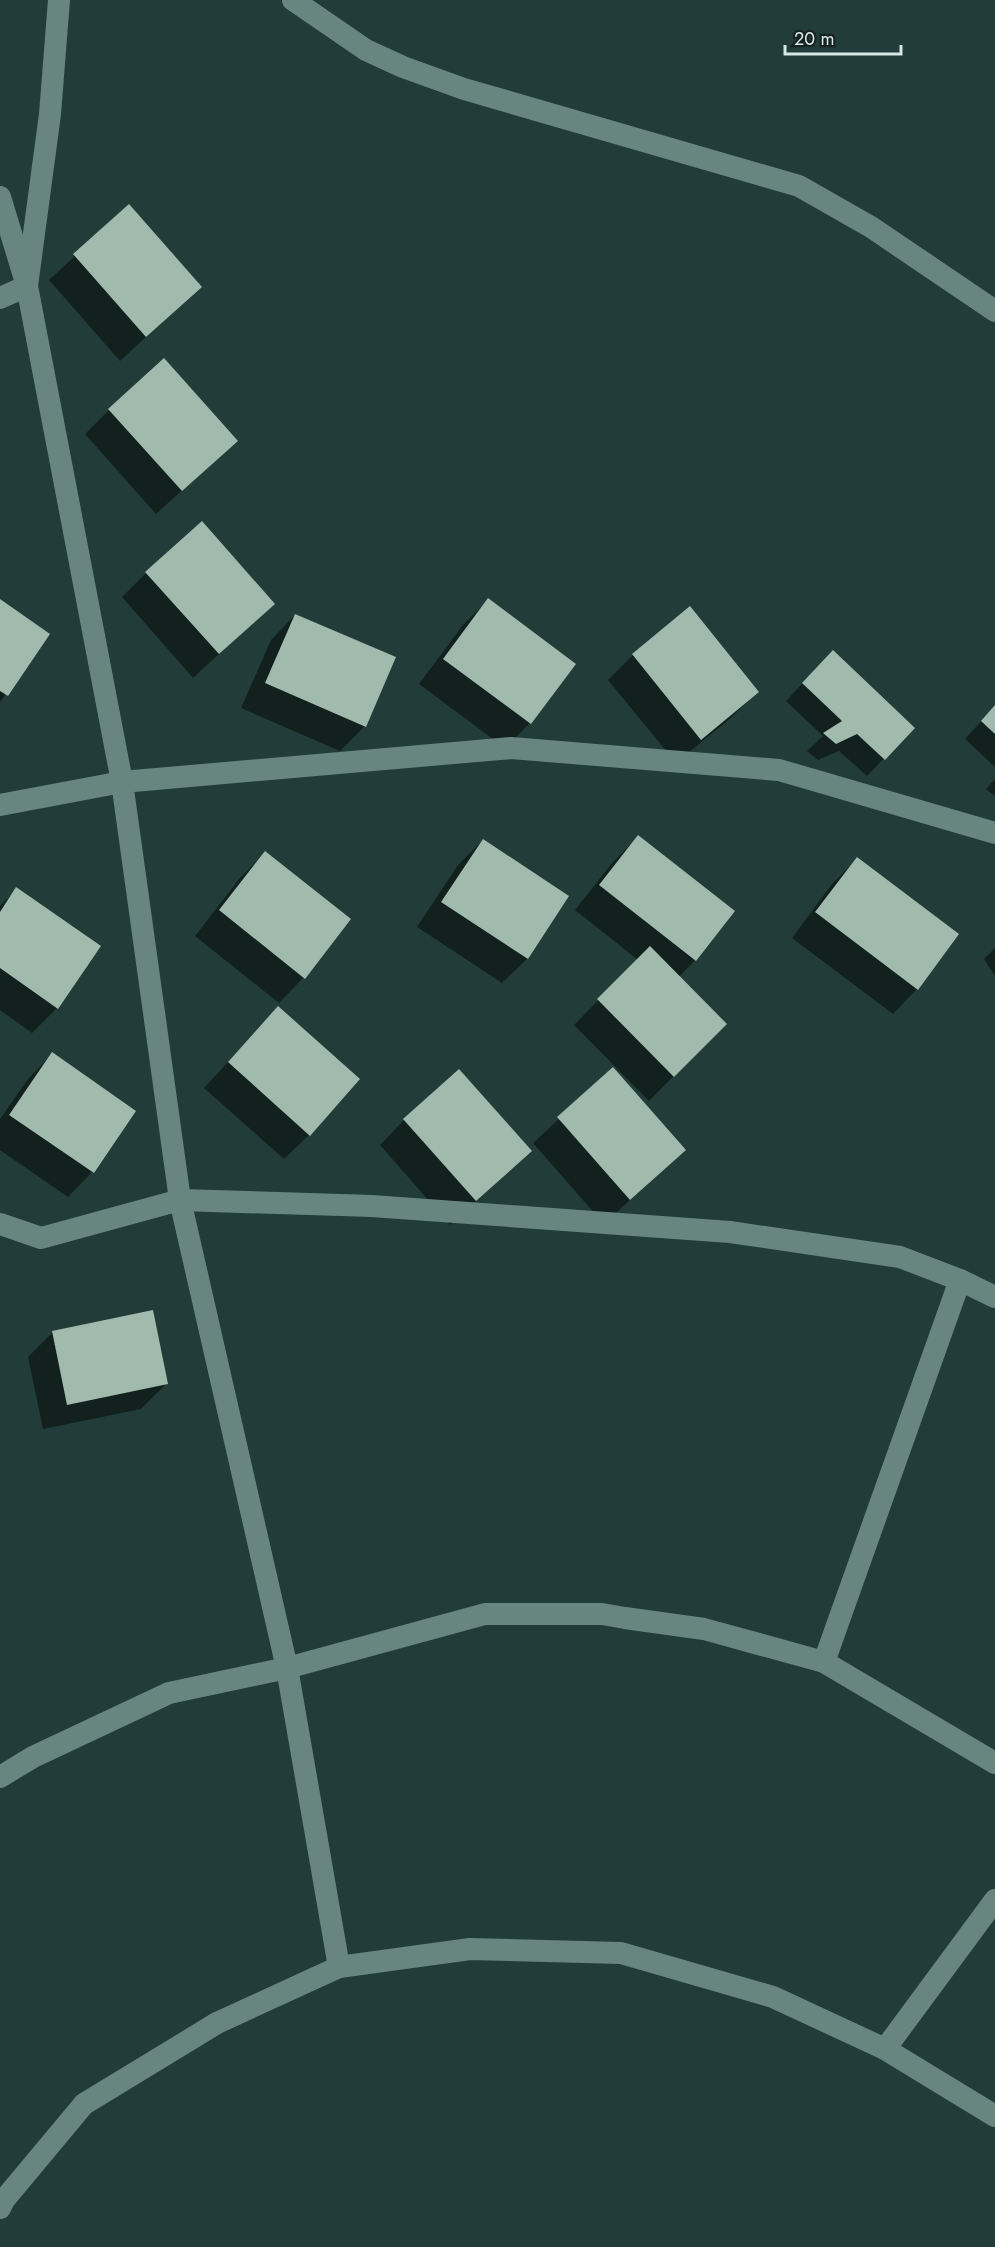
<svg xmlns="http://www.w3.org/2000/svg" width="995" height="2247" viewBox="0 0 995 2247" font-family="Jost,sans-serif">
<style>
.shadow{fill:#0007}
.building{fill:#a0baad}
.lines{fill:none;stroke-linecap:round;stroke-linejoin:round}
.service{stroke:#688580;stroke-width:22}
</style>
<rect width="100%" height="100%" fill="#223d39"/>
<g class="shadow">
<path d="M129 206 200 287 120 361 49 280Z"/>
<path d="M109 410 236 441 156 514 85 434Z"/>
<path d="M146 573 273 604 193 678 122 597Z"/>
<path d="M488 600 573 665 530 723 505 748 419 684 463 625Z"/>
<path d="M0 601 48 635 0 702Z"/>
<path d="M295 615 365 726 340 751 241 708 271 640Z"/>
<path d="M633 655 757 692 732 717 676 763 608 680Z"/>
<path d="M816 669 913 728 867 776 839 751 818 760 807 751 823 736 786 701Z"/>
<path d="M995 706V767L965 739Z"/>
<path d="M995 779V796L986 789Z"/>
<path d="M638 837 733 911 695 960 679 977 725 1024 649 1101 574 1025 638 960 575 910 613 862Z"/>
<path d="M483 840 567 897 527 959 502 983 417 927 458 865Z"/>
<path d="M265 853 349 920 303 978 279 1003 195 936 240 878Z"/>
<path d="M857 859 917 989 893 1014 792 938 832 884Z"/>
<path d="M17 889 57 1008 32 1033 0 1010V906Z"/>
<path d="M995 948V976L984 959Z"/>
<path d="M278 1008 309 1135 284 1159 204 1088Z"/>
<path d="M52 1054 134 1112 92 1172 68 1197 0 1150V1119L28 1079Z"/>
<path d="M613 1069 684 1150 604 1224 533 1143Z"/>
<path d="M404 1120 530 1151 450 1225 380 1145Z"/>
<path d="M53 1332 166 1384 141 1409 43 1429 28 1357Z"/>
</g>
<g class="building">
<path d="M129 204 202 287 146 337 73 254Z"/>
<path d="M164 358 238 441 182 491 108 409Z"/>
<path d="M202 521 275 604 219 654 145 572Z"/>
<path d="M488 598 576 664 531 724 443 659Z"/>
<path d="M0 599 50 634 8 696 0 691Z"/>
<path d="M690 606 759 692 701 740 632 654Z"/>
<path d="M295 614 396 657 366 727 265 683Z"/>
<path d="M833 650 915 728 885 760 857 734 836 744 823 733 842 721 802 683Z"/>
<path d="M995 705V734L981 721Z"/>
<path d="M638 835 735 911 696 961 599 885Z"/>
<path d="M483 839 569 896 528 959 441 902Z"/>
<path d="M265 851 351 919 305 979 219 910Z"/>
<path d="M857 857 959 934 918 990 815 912Z"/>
<path d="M16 887 101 946 58 1009 0 968V912Z"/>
<path d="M650 946 727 1024 674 1077 597 999Z"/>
<path d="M278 1006 360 1079 310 1136 228 1062Z"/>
<path d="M52 1052 136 1111 94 1173 9 1115Z"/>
<path d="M613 1067 686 1150 630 1200 557 1117Z"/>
<path d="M459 1069 532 1151 476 1201 403 1119Z"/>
<path d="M153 1310 168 1384 67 1405 52 1331Z"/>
</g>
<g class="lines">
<g class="service">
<path d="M293 0 366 50 403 67 464 89 799 186 871 227 995 311"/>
<path d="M0 197 27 286 122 782 180 1200 287 1668 339 1967"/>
<path d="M0 298 27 286 50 114 59 0"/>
<path d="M0 805 122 782 511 748 779 770 995 833"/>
<path d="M0 1224 41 1238 180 1200 372 1206 730 1232 900 1257 960 1280 995 1297"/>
<path d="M824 1662 960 1280"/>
<path d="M0 1777 33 1757 169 1693 287 1668 485 1614H602L625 1618 704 1629 824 1662 995 1763"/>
<path d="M885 2049 995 1900"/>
<path d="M0 2208 4 2200 84 2104 217 2023 339 1967 470 1949 621 1953 773 1997 885 2049 995 2116"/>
</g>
</g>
<path d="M785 45v9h116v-9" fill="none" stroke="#d7e7e4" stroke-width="3"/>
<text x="794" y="45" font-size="18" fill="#d7e7e4" stroke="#162220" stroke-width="4.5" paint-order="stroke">20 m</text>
</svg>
